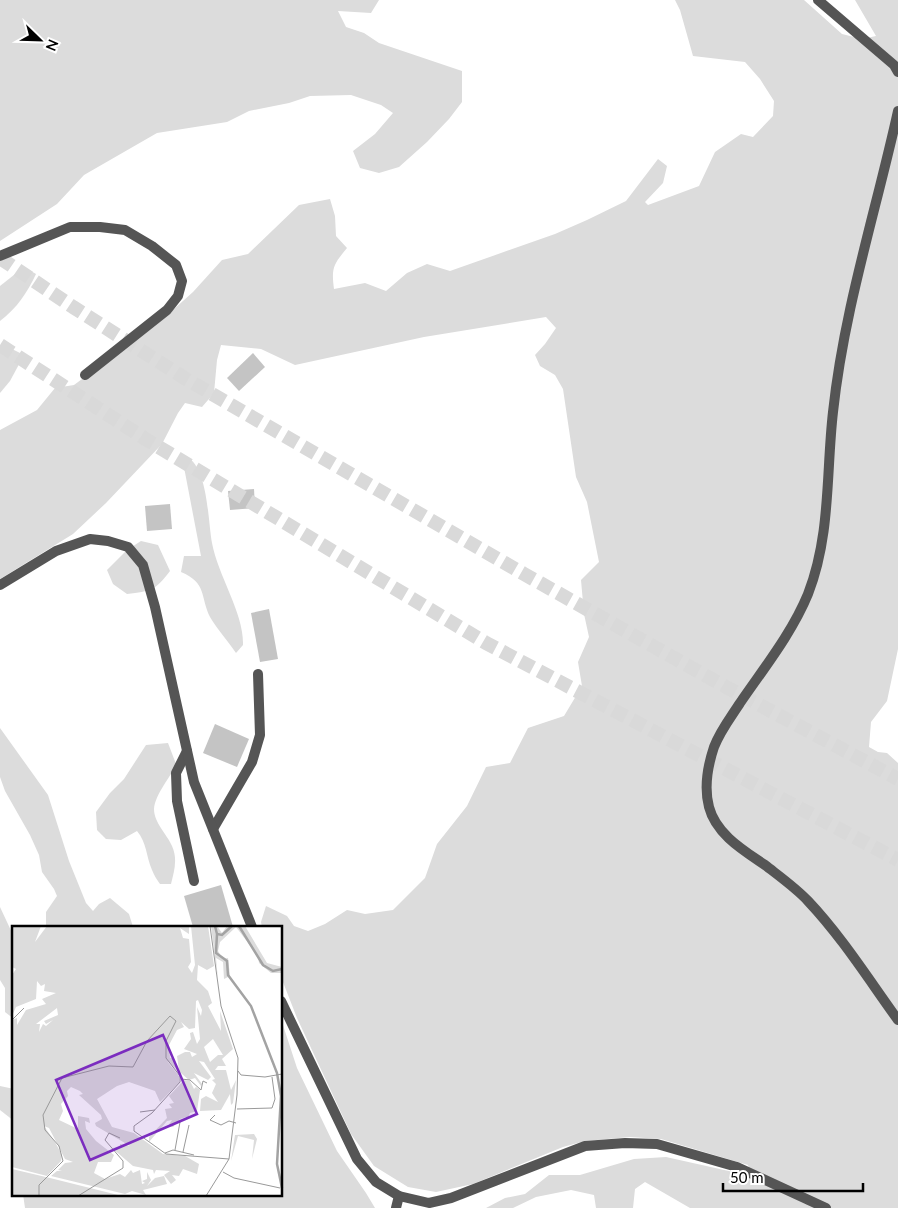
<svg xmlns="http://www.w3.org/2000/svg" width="898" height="1208" viewBox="0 0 898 1208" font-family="Lato,sans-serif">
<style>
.green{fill:#dcdcdc}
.building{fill:#c4c4c4}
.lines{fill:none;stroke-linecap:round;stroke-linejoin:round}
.trunk-tunnel{stroke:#d9d9d9;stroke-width:14;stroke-dasharray:14 7;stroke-linecap:butt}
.service{stroke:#555;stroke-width:10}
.minor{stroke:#555;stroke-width:10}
.inset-river{fill:none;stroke:#a3a3a3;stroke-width:2.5}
.inset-road{fill:none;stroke:#999;stroke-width:1}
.view{fill:#7b2cbf;fill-opacity:0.15;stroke:#7b2cbf;stroke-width:2.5}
.inset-edge{fill:none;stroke:#000;stroke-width:2.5}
</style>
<rect width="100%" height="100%" fill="#fff"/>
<g class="green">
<path d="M0 0H379L371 13 338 11 346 27 364 33 379 43 462 71V102L449 119 427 142 399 167 379 173 360 168 353 151 375 134 393 113 381 105 351 95 310 96 289 103 249 111 227 122 157 133 84 175 57 204 0 241Z"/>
<path d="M675 0H804L842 34 862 39 876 36 855 0H898V649L887 701 871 722 869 747 878 752 887 753 898 763V1208H690L645 1182 635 1189 633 1208H596L594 1195 571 1190 536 1197 513 1208H486L505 1198 525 1194 549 1175H580L634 1159 666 1157 751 1176 748 1165 661 1139 630 1137 585 1141 563 1147 473 1184 436 1192 408 1187 374 1166 351 1134 297 1018 281 977V927H262L261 922 266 906 287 916 294 926 308 931 325 924 347 910 365 914 393 910 425 878 437 844 467 806 486 767 510 763 528 728 564 716 582 686 578 662 589 637 584 614 581 580 599 562 587 502 576 477 563 389 555 375 540 366 535 355 545 344 556 328 546 317 424 337 295 365 261 349 221 345 217 360 214 393 202 407 185 403 178 413 162 444 106 503 73 534 0 579V430L37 410 55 388 74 385 164 318 193 292 222 260 248 254 299 205 330 199 335 216 336 236 347 248C334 264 331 267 334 289L365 283 386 291 407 273 427 264 450 271 555 234 587 220 626 201 658 159 667 166 663 183 645 202 648 205 699 186 715 152 741 134 753 137 773 116 774 101 760 79 745 62 693 56 680 10Z"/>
<path d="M24 267 36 274C27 293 17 308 0 321V286Z"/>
<path d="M0 346 10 348 24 355 10 381 0 393Z"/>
<path d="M190 459C208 473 208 521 212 543 218 576 244 613 243 645L236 653C228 641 217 629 210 617 200 596 207 583 181 572L184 556H201L183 462Z"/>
<path d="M141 541 158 545 170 571C155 591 151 591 127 594L113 584 107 570 127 550Z"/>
<path d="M0 728 48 795 69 861 86 903 93 911 99 904 110 898 129 914 133 927H46V912L57 896 54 889 42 872 39 855 30 835 5 791 0 777Z"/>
<path d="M168 743 176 764C171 777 155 794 154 809 154 823 167 834 172 846 178 859 174 872 171 884H160C157 880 154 875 152 870 146 856 147 843 137 831L121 840 106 839 97 830 96 812 110 793 124 779 146 745Z"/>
<path d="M0 882V907L14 937V1019L5 1012V988L0 980Z"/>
<path d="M281 1019 297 1068 337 1151 366 1193 375 1208H25L23 1194H281Z"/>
<path d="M0 1086 14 1089V1121L0 1110Z"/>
</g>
<g class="building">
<path d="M253 353 265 367 239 391 227 378Z"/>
<path d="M254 489 255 508 230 510 228 491Z"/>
<path d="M170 504 172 529 147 531 145 506Z"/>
<path d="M269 609 278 659 260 662 251 613Z"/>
<path d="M215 724 249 739 237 767 203 753Z"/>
<path d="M221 885 233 927H193L184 896Z"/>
</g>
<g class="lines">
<g class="trunk-tunnel">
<path d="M0 258 73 307 186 379 524 574 726 687 898 779"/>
<path d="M0 345 147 440 486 643 898 860"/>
</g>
<g class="service">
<path d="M187 751 176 773 177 801 194 881"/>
<path d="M213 829 252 762 260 735 258 674"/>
<path d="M396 1208 399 1196"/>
</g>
<g class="minor">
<path d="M818 0 894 65 898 72"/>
<path d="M898 111C876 211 844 309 833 412 826 473 831 535 808 594 792 633 764 668 740 703 731 717 720 731 714 747 708 765 704 788 709 807 716 834 743 850 765 865 779 876 796 888 808 901 842 937 869 980 898 1020"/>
<path d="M0 256 70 227H100L125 230 152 246 176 265 182 281 178 296 167 310 85 375"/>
<path d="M0 585 56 551 90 539 108 541 128 547 143 565 155 607 194 782 252 927"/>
<path d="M281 1001 357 1159 376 1182 399 1196 429 1203 451 1198 585 1146 625 1143 657 1144 737 1167 826 1208"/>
</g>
</g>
<g transform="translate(12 926)">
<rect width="270" height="270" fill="#fff"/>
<path d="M0 0H29L23 16 35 0H177V8L168 2 171 12 177 13 179 36 176 41 180 47 183 39 179 0H196L202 40 195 44 186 39 185 54 196 65 200 77 196 80 209 105 208 85 221 123 210 133 214 140H206L203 144H214L219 164 224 154 221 177 219 179 218 168 209 184 188 185 189 173 194 170 206 176 200 167 204 158 200 154 203 153 192 136 187 135 199 151 196 154 182 147 190 158 189 160 183 152 177 154 155 135 167 150V157L148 176 143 165 117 156 105 160 85 173 100 201 122 207 151 228 173 230 187 238 185 248 171 243 167 250 160 249 164 254 159 258 152 249 158 245 144 244 142 248 141 244 121 240 100 222 108 221V218L118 220 84 200 83 197 90 193 89 189 67 169 71 168 68 165 59 161 55 165 56 170 49 178 51 185 47 194 66 203V190L77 192 78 197 73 195 74 203 84 215 102 229 99 236H86L82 247 93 253 108 248 113 251 119 244 121 247 128 244 130 258 133 257 130 255 135 253V246L139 254 135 260 143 252 152 250 155 258 131 264 134 269 120 265 113 268 39 250 45 245H50L46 244 53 237 61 236 53 233 37 202 32 200 43 216 50 229 49 235 35 250 0 241V94L5 92V99L14 84 34 78 30 73 44 67 32 65 33 58 29 60 25 55 24 73 4 81 0 90V49L4 43 0 41ZM186 74 190 84 189 90 185 81 188 113 185 118 181 106 178 107 179 113 172 123 185 128 180 131 178 126H173L165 130 167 144 162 138V132H158L157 119 165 104 172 101 169 96 177 103 183 102 184 75ZM45 82 46 89 32 95 34 98 41 94 34 100 31 98 27 106 28 98H24ZM201 113 211 129H206L198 136 192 121ZM199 0H205L210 7 215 0H233L255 37 270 41V47H259L247 37 246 30 224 1 208 16 206 25 211 33 216 32 218 50 212 53 211 36 204 32 206 54ZM172 154 178 155 182 163 184 161 188 164 185 185 178 187 175 194 174 191 168 193 161 201 156 200 160 194 155 195 137 216V211L155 192 153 183 160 182 157 178 162 177 157 170ZM242 208 245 213 240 233 242 214 226 210 219 235 223 209ZM0 243 38 252 110 270H0Z" fill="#dcdcdc" fill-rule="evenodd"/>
<path class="inset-river" d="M203 0 205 8 210 9 220 0M227 0 251 39 261 45 270 43M205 8 204 27 215 35 216 49 239 80 265 147 269 170 265 238 270 262"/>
<path class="inset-road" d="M0 94 12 82M226 145 229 149 253 151 270 148M169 153 178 154 189 164 191 155 195 157M225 183 260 182 263 173 260 151M128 186 143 184M203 189 198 194 209 199 217 195 224 197M163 224 168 196M171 226 177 199M153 227 161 224 182 229M211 246 222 252 268 262M27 270V259L51 235 47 220 33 204 31 189 50 152 97 140 121 141 135 115 158 90 164 95 154 115V132L168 150V156L140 187 122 200V205L154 228 217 233M66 270 111 242V235L93 214 97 207 108 212M194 270 217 233 225 169 226 132 209 80 198 0"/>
<path class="view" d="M151 109 185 188 78 234 44 154Z"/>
<rect width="270" height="270" class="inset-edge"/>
</g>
<g transform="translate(40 40) rotate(113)" stroke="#ffffff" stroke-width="4" paint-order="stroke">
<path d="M0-4L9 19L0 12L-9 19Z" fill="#000000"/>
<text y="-8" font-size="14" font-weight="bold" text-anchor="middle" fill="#000000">N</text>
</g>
<path d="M723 1183v8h140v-8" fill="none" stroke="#000000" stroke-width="2.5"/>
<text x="730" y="1183" font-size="15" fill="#000000" stroke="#ffffff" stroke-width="4" paint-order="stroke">50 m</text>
</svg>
